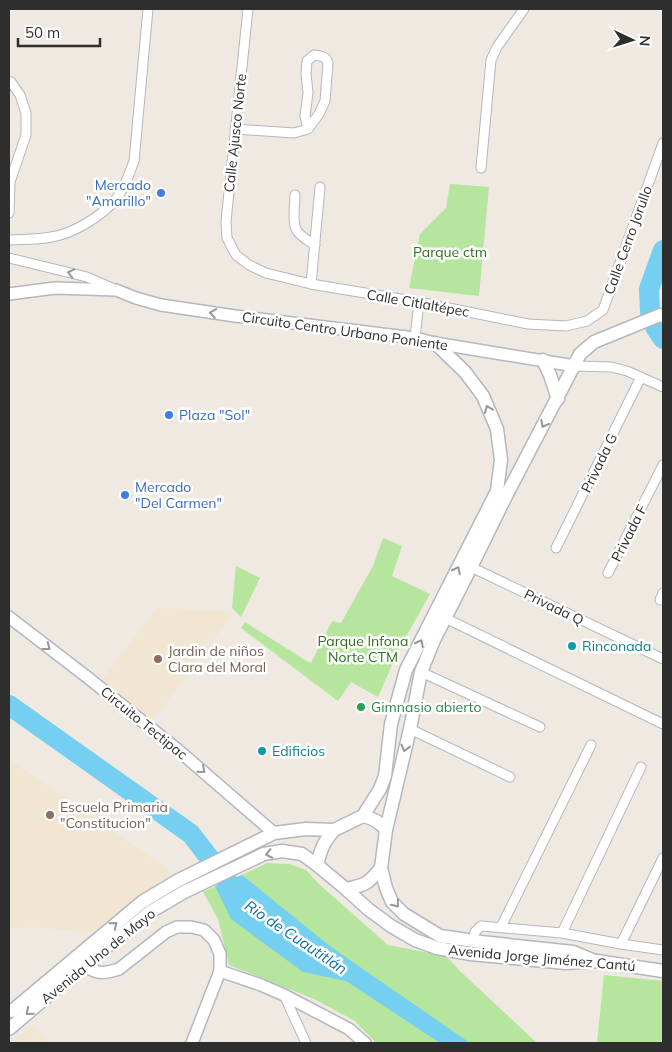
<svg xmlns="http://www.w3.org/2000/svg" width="672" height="1052" viewBox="0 0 672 1052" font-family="Mulish,sans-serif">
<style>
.education{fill:#f0e6d1}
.park{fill:#b6e59e}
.water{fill:#75cff0}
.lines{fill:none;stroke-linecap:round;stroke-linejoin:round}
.river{stroke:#75cff0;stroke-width:20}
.minor-casing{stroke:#b4b7c1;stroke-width:11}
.tertiary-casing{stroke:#b4b7c1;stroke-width:14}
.secondary-casing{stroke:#b4b7c1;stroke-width:15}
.minor{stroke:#fff;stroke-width:9}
.tertiary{stroke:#fff;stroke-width:11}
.secondary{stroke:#fff;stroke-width:12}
.oneway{stroke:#969696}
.shop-dot{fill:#3f7fe0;stroke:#fff;stroke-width:2}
.culture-dot{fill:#0f9aa8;stroke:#fff;stroke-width:2}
.education-dot{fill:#8d6e63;stroke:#fff;stroke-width:2}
.leisure-dot{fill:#2e9e5b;stroke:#fff;stroke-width:2}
.labels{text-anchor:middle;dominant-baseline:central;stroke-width:5;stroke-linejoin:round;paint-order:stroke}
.street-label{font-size:14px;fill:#2e2e2e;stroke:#fff}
.shop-label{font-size:14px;fill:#366cbe;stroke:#fff;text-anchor:start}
.park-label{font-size:14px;fill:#2c6e1b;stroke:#fff}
.culture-label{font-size:14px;fill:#0d838f;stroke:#fff;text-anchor:start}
.education-label{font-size:14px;fill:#785e54;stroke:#fff;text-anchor:start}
.leisure-label{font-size:14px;fill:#27864d;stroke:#fff;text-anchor:start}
.water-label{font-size:15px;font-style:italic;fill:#0d6fa3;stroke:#fff}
</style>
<rect width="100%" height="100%" fill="#efe9e1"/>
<g class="education">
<path d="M157 608 229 611 232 615 148 727 95 689Z"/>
<path d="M9 759 172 872 90 933 33 927 9 929Z"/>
<path d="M32 1026 50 1043H11Z"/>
</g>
<g class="park">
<path d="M450 184 489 187 479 296 409 288 420 234 446 208Z"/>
<path d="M383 538 402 546 392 576 430 594 399 649 378 697 351 682 338 701 241 628 245 622 305 660 311 663 332 621 341 623 373 566Z"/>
<path d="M236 566 260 578 241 617 232 608Z"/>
<path d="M267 863 289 864 306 870 320 885 388 945 446 956 461 972 537 1043H376L355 1021 314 999 229 965 218 919 203 892 242 875Z"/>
<path d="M604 975 663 981V1043H597Z"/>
</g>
<path class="water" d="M242 875 331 947 470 1043H440L346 981 303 972 231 919 215 886Z"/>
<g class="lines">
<g class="river">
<path d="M650 312 649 289 663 250"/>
<path d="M655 327 663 339"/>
<path d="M9 705 191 834 244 903"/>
</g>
<g class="minor-casing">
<g id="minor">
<path d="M248 9 226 221 227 238 236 255 249 265 266 273 311 284 419 302 528 324 566 326 587 321 603 310 663 143"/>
<path d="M9 81 11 82 20 95 26 113V135L10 182 9 213"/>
<path d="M235 129 294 133 308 129 319 114 325 101 328 63C326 56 321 56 314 55L307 61 306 73 308 93 305 116 308 129"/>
<path d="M481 168 491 60 497 47 524 9"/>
<path d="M295 195C295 204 292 221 296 229 299 236 309 241 315 245"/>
<path d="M9 240C23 239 37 240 51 237 73 234 102 216 116 199 125 188 129 174 134 161L148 9"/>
<path d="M9 258 87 277 112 288"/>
<path d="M311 284 320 187"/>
<path d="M415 338 419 302"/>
<path d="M575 366 611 367 627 371 663 387"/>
<path d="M556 548 641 377"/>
<path d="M471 567 663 659"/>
<path d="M608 573 663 465"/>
<path d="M660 600 663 593"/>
<path d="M445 618 663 724"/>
<path d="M421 672 540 727"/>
<path d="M410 729 510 777"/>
<path d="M501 927 591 745"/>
<path d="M562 933 641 767"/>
<path d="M473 941 475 932 481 926 562 933 621 944 663 950"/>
<path d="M621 944 663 858"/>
<path d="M284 995 306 1043"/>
</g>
</g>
<g class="tertiary-casing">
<g id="tertiary">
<path d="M9 294 55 288 116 290 136 298 161 305 235 316 415 338 435 343 575 366"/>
<path d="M9 617 87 677 178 750 274 833"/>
<path d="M79 959C91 974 102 975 119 969L166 932 177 927H191L204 930 214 940 220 954V971L192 1043"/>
<path d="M220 971 261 985 284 995 349 1029 365 1043"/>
</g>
</g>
<g class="secondary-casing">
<g id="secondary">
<path d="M543 360 550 375 558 399"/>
<path d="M363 816C373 818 380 822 386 830"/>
<path d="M317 865C321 849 323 843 334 830"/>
<path d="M346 889C365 885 368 884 381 868"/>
<path d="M595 961 573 952 481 942 440 936 404 914 392 902 386 888 381 868 386 830 410 729 421 672 434 640 471 567 506 496 580 354 594 342 660 315 663 316"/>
<path d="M9 1010 12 1011 19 1005 142 902 177 881 274 833 306 829 334 830 363 816 380 789 385 776 391 724 406 670 497 491 501 460 497 429 483 396 465 372 435 343"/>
<path d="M9 1029 84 965 150 912 184 892 264 854 282 851 302 854 317 865 346 889 368 909 391 926 415 940 437 948 471 954 566 963 597 961 663 971"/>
</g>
</g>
<use href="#minor" class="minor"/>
<use href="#tertiary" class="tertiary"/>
<use href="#secondary" class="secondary"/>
</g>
<defs><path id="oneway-chevron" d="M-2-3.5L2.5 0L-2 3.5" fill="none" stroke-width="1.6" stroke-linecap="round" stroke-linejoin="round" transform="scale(1.25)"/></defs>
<g class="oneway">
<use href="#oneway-chevron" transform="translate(71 273) rotate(-166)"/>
<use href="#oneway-chevron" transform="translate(213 313) rotate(-171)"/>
<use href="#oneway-chevron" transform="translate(488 409) rotate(-113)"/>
<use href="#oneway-chevron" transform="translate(544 424) rotate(118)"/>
<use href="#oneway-chevron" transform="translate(457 570) rotate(-63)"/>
<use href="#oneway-chevron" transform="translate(420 643) rotate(-63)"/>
<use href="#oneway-chevron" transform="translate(47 647) rotate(38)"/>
<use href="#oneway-chevron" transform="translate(405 748) rotate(104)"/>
<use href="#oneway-chevron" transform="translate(202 770) rotate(41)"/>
<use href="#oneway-chevron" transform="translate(269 854) rotate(168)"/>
<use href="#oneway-chevron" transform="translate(396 904) rotate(52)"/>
<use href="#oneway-chevron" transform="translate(114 925) rotate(-39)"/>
<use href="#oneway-chevron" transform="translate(29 1012) rotate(140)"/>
</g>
<g class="shop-dot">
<circle cx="161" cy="193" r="5"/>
<circle cx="169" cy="415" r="5"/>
<circle cx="125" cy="495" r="5"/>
</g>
<g class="culture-dot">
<circle cx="572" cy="646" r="5"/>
<circle cx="262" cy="751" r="5"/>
</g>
<g class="education-dot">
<circle cx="158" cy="659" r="5"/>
<circle cx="50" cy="815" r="5"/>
</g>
<circle class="leisure-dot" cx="361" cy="707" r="5"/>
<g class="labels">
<g class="street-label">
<text transform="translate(235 133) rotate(-84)">Calle Ajusco Norte</text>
<text transform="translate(628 240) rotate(-70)">Calle Cerro Jorullo</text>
<text transform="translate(418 303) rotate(10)">Calle Citlaltépec</text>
<text transform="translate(345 331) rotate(8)">Circuito Centro Urbano Poniente</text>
<text transform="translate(599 463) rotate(-64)">Privada G</text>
<text transform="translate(629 533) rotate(-63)">Privada F</text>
<text transform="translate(554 607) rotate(26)">Privada Q</text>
<text transform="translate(144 723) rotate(39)">Circuito Tectipac</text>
<text transform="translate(98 956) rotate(-39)">Avenida Uno de Mayo</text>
<text transform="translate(542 958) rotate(5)">Avenida Jorge Jiménez Cantú</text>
</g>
<g class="shop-label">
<text x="151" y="185" text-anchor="end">Mercado<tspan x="151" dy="16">"Amarillo"</tspan></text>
<text x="179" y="415">Plaza "Sol"</text>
<text x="135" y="487">Mercado<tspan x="135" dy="16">"Del Carmen"</tspan></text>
</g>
<g class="park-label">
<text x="450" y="252">Parque ctm</text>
<text x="363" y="641">Parque Infona<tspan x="363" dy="16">Norte CTM</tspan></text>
</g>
<g class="culture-label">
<text x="582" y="646">Rinconada</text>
<text x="272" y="751">Edificios</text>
</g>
<g class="education-label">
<text x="168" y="651">Jardin de niños<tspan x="168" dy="16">Clara del Moral</tspan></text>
<text x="60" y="807">Escuela Primaria<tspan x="60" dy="16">"Constitucion"</tspan></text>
</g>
<g class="leisure-label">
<text x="371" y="707">Gimnasio abierto</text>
</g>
<g class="water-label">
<text transform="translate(296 937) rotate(34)">Rio de Cuautitlán</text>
</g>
</g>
<rect width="672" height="1052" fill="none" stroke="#2e2e2e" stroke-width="20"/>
<g transform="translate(632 40) rotate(94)" stroke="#ffffff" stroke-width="4" paint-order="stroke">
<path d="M0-4L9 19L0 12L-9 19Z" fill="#2e2e2e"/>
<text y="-8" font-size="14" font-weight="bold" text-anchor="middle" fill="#2e2e2e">N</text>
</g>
<path d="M18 38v8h82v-8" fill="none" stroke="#2e2e2e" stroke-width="2.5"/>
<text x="25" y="38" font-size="15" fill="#2e2e2e" stroke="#ffffff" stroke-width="4" paint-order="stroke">50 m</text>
</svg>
